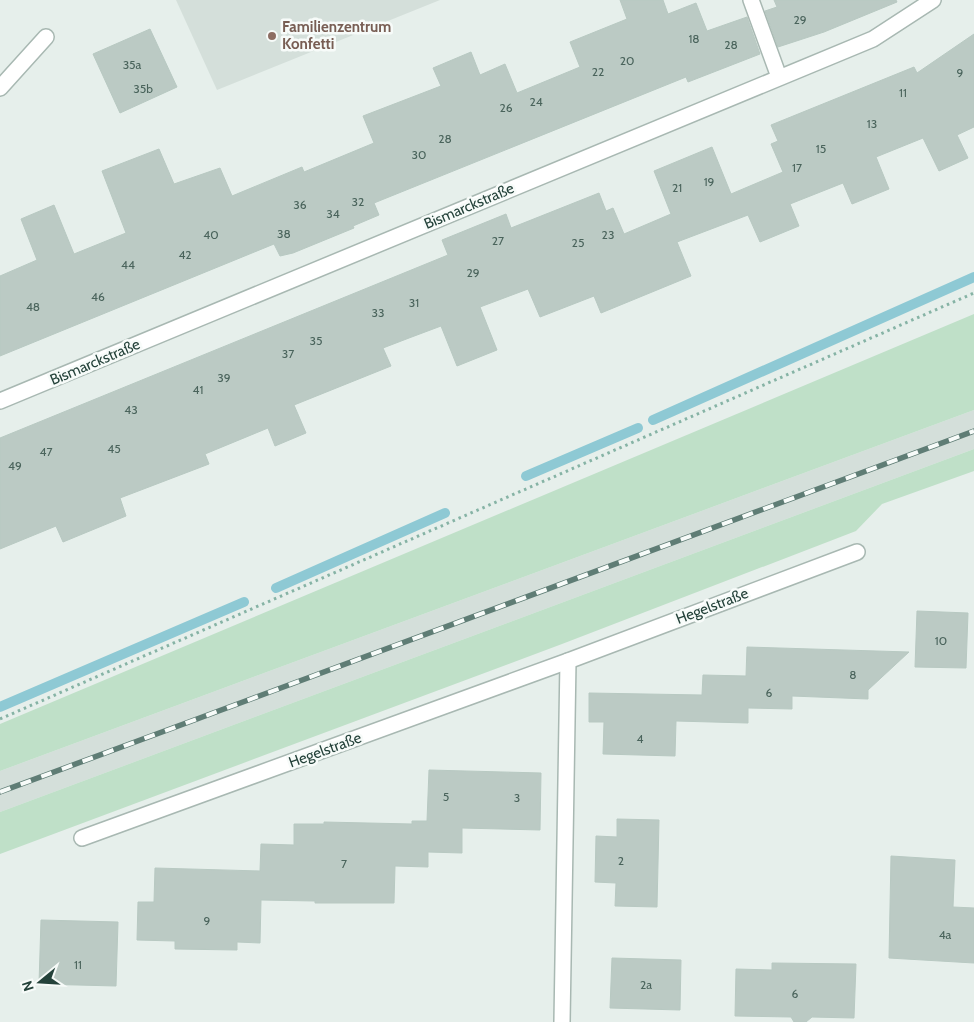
<svg xmlns="http://www.w3.org/2000/svg" width="974" height="1022" viewBox="0 0 974 1022" font-family="Cabin,sans-serif">
<style>
.built{fill:#d4dfda}
.green{fill:#bfe0c8}
.lines{fill:none;stroke-linecap:round;stroke-linejoin:round}
.stream{stroke:#8ec9d4;stroke-width:10}
.building{fill:#bbcac4;stroke:#b8c9c2}
.minor-casing{stroke:#a8b8b2;stroke-width:18}
.path{stroke:#86b3a5;stroke-width:3;stroke-dasharray:2.5 4;stroke-linecap:butt}
.minor{stroke:#fff;stroke-width:15}
.rail-casing{stroke:#5f7d75;stroke-width:5.5}
.rail{stroke:#f7fbf9;stroke-width:4;stroke-dasharray:11;stroke-linecap:butt}
.education-dot{fill:#8d6e63;stroke:#f7fbf9;stroke-width:2}
.labels{text-anchor:middle;dominant-baseline:central;stroke-width:5;stroke-linejoin:round;paint-order:stroke}
.number-label{font-size:12px;fill:#4a645c}
.education-label{font-size:15px;font-weight:bold;fill:#785e54;stroke:#f7fbf9;text-anchor:start}
.street-label{font-size:15px;fill:#24423a;stroke:#f7fbf9}
</style>
<rect width="100%" height="100%" fill="#e6efeb"/>
<g class="built">
<path d="M176 0H440L217 90Z"/>
<path d="M974 410V449L0 812V771Z"/>
</g>
<g class="green">
<path d="M974 314V410L0 771V724Z"/>
<path d="M974 449V471L882 504 856 531 562 644 0 854V812Z"/>
</g>
<g class="lines">
<g class="stream">
<path d="M653 420 974 277"/>
<path d="M526 476 638 428"/>
<path d="M276 588 445 513"/>
<path d="M0 707 244 602"/>
</g>
</g>
<g class="building">
<path d="M620 0H663L668 14 696 3 707 31 747 17 760 54 688 82 686 77 374 203 379 215 353 226 354 228 293 253 280 256 274 244 0 356V276L37 260 21 219 54 205 74 254 126 233 102 171 159 149 174 184 220 168 232 196 302 167 304 172 374 143 363 116 441 86 433 68 471 52 480 75 505 64 517 93 580 67 570 42 627 19Z"/>
<path d="M774 0H896L897 2 824 32 778 47 765 11 777 7Z"/>
<path d="M150 29 177 87 120 113 93 54Z"/>
<path d="M974 34V127L957 135 968 158 939 171 923 138 876 157 889 189 852 204 843 183 790 204 799 226 760 242 748 215 677 242 691 276 601 313 594 296 540 317 528 289 480 307 497 350 457 366 441 326 409 338 383 348 391 366 294 405 306 433 275 446 268 428 205 454 209 464 120 498 126 516 63 542 56 526 0 549V438L448 255 442 240 506 214 511 228 599 193 606 211 613 208 624 234 671 214 654 171 712 147 731 194 783 172 771 144 778 141 771 125 914 67 917 73Z"/>
<path d="M917 611 968 613 966 668 915 667Z"/>
<path d="M747 647 909 652 868 690V699L792 696V709L748 708V723L676 721 675 756 603 754 604 722H589V693L702 695 703 675 746 676Z"/>
<path d="M429 770 541 773 540 830 462 828V853L428 852V867L395 866 394 903H315V901L261 900 260 943 237 942V950L175 949V941L137 940 138 902H154L155 868 260 871 261 844 294 845V824H324V822L412 824V821H427Z"/>
<path d="M617 819 659 820 657 907 615 906 616 883 595 882 596 836 617 837Z"/>
<path d="M891 856 955 860 953 907 974 908V963L889 958Z"/>
<path d="M41 920 118 922 116 986 39 984Z"/>
<path d="M612 958 681 960 680 1010 610 1008Z"/>
<path d="M772 963 856 964 854 1018 812 1017 806 1022H794L791 1017 735 1016 736 969 772 970Z"/>
</g>
<g class="lines">
<g class="minor-casing">
<g id="minor">
<path d="M751 0 779 77"/>
<path d="M0 88 46 37"/>
<path d="M0 401 873 39 933 0"/>
<path d="M82 838 568 661 857 552"/>
<path d="M562 1022 568 661"/>
</g>
</g>
<path class="path" d="M0 719 974 293"/>
<use href="#minor" class="minor"/>
<g class="rail-casing">
<path id="rail" d="M0 792 974 431"/>
</g>
<use href="#rail" class="rail"/>
</g>
<circle class="education-dot" cx="272" cy="36" r="5"/>
<g class="labels">
<g class="number-label">
<text x="800" y="19">29</text>
<text x="694" y="38">18</text>
<text x="731" y="44">28</text>
<text x="627" y="60">20</text>
<text x="132" y="64">35a</text>
<text x="598" y="71">22</text>
<text x="960" y="72">9</text>
<text x="143" y="88">35b</text>
<text x="903" y="92">11</text>
<text x="536" y="101">24</text>
<text x="506" y="107">26</text>
<text x="872" y="123">13</text>
<text x="445" y="138">28</text>
<text x="821" y="148">15</text>
<text x="419" y="154">30</text>
<text x="797" y="167">17</text>
<text x="709" y="181">19</text>
<text x="677" y="187">21</text>
<text x="358" y="201">32</text>
<text x="300" y="204">36</text>
<text x="333" y="213">34</text>
<text x="284" y="233">38</text>
<text x="211" y="234">40</text>
<text x="608" y="234">23</text>
<text x="498" y="240">27</text>
<text x="578" y="242">25</text>
<text x="185" y="254">42</text>
<text x="128" y="264">44</text>
<text x="473" y="272">29</text>
<text x="98" y="296">46</text>
<text x="414" y="302">31</text>
<text x="33" y="306">48</text>
<text x="378" y="312">33</text>
<text x="316" y="340">35</text>
<text x="288" y="353">37</text>
<text x="224" y="377">39</text>
<text x="198" y="389">41</text>
<text x="131" y="409">43</text>
<text x="114" y="448">45</text>
<text x="46" y="451">47</text>
<text x="15" y="465">49</text>
<text x="941" y="640">10</text>
<text x="853" y="674">8</text>
<text x="769" y="692">6</text>
<text x="640" y="738">4</text>
<text x="446" y="796">5</text>
<text x="517" y="797">3</text>
<text x="621" y="860">2</text>
<text x="344" y="863">7</text>
<text x="207" y="920">9</text>
<text x="945" y="934">4a</text>
<text x="78" y="964">11</text>
<text x="646" y="984">2a</text>
<text x="795" y="993">6</text>
</g>
<g class="education-label">
<text x="282" y="27">Familienzentrum<tspan x="282" dy="17">Konfetti</tspan></text>
</g>
<g class="street-label">
<text transform="translate(469 206) rotate(-23)">Bismarckstraße</text>
<text transform="translate(95 362) rotate(-23)">Bismarckstraße</text>
<text transform="translate(712 606) rotate(-21)">Hegelstraße</text>
<text transform="translate(325 750) rotate(-20)">Hegelstraße</text>
</g>
</g>
<g transform="translate(40 982) rotate(252)" stroke="#f7fbf9" stroke-width="4" paint-order="stroke">
<path d="M0-4L9 19L0 12L-9 19Z" fill="#24423a"/>
<text y="-8" font-size="14" font-weight="bold" text-anchor="middle" fill="#24423a">N</text>
</g>
</svg>
